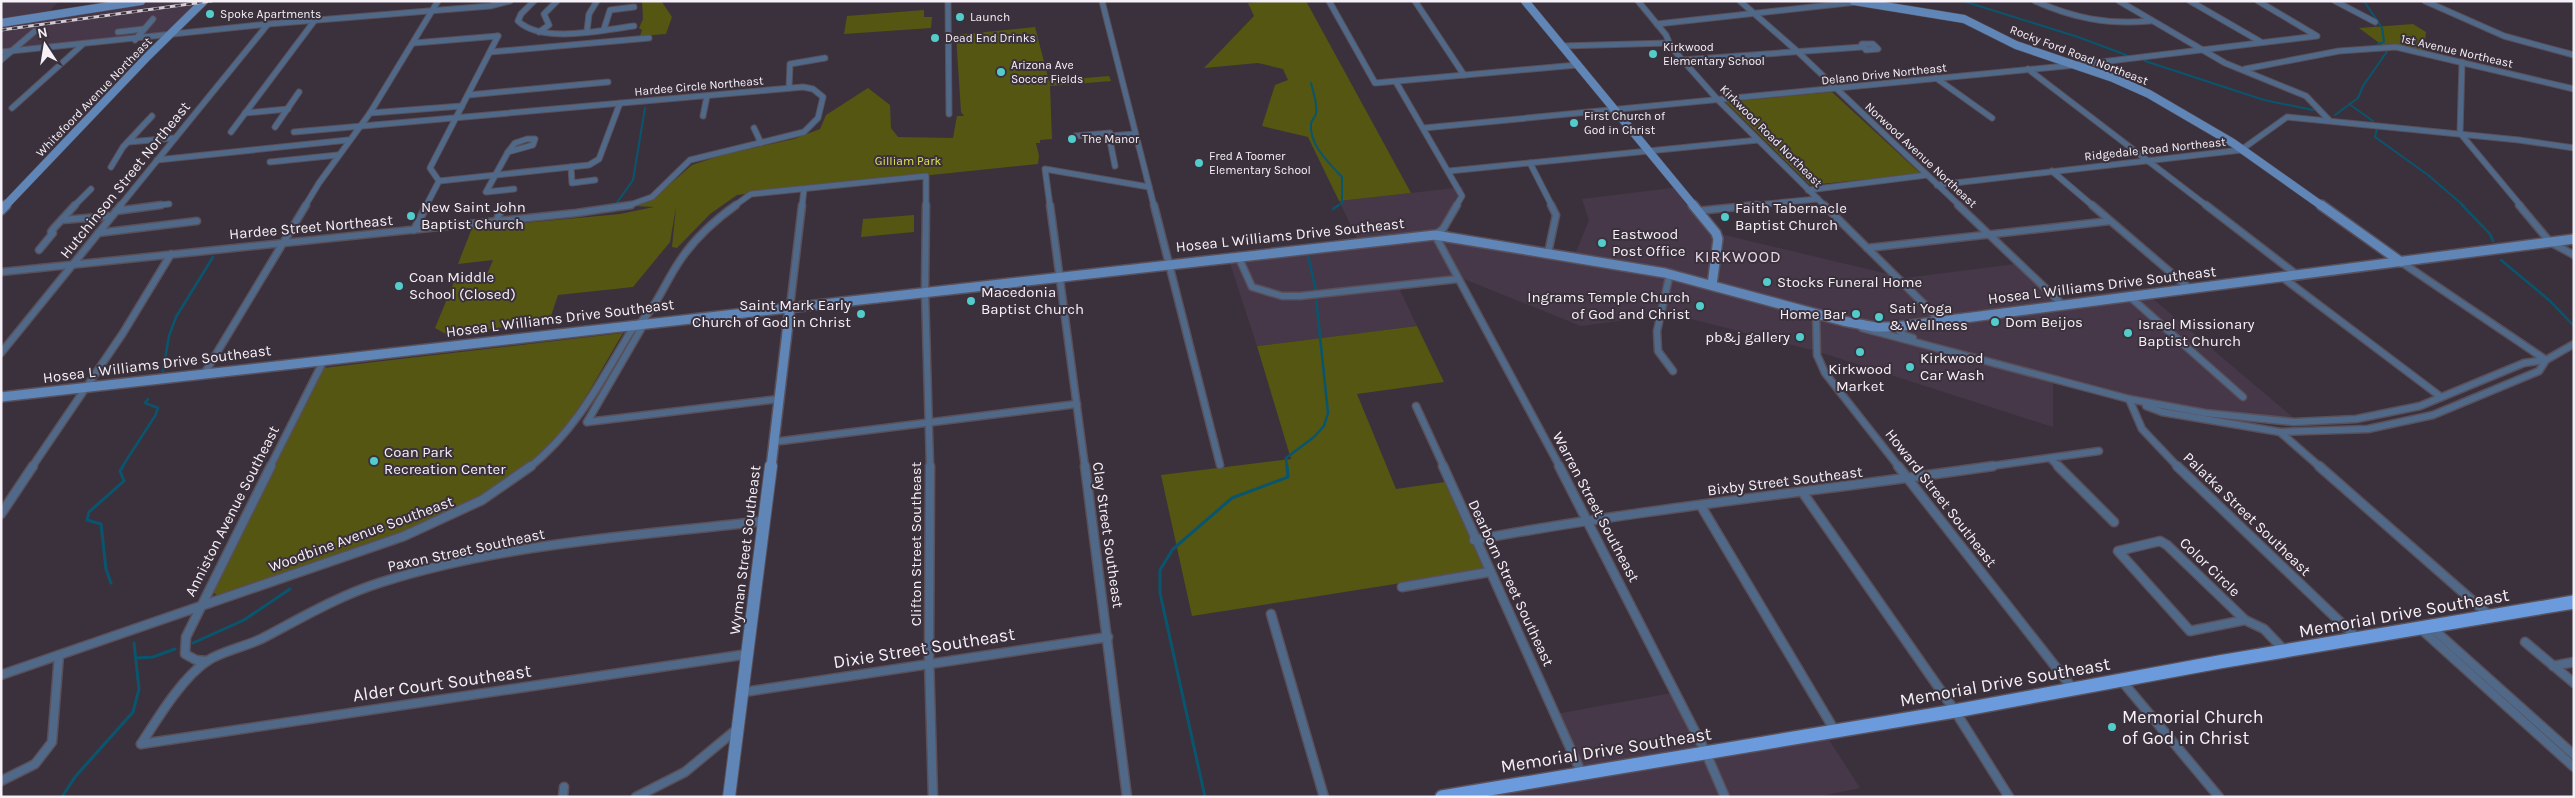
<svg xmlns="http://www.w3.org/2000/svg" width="2575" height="798" viewBox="0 0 2575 798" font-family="Karla,sans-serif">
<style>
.built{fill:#463848}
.green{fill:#545612}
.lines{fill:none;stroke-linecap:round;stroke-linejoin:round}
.stream-far2{stroke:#0a556e;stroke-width:2}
.stream-far1{stroke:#0a556e;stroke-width:2.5}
.stream{stroke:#0a556e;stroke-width:3}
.street-far2-casing{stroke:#59505a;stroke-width:7}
.street-far1-casing{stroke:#59505a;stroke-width:9}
.street-casing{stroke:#59505a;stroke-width:11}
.secondary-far2-casing{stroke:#59505a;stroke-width:9}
.secondary-far1-casing{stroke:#59505a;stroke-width:12}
.secondary-casing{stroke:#59505a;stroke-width:14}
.primary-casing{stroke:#59505a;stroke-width:16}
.street-far2{stroke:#516989;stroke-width:5}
.street-far1{stroke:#516989;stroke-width:6}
.street{stroke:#516989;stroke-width:8}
.secondary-far2{stroke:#6086b8;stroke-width:8}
.secondary-far1{stroke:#6086b8;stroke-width:9}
.secondary{stroke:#6086b8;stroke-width:12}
.primary{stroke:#6b9bdd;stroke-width:13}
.rail-casing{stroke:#d2cbd3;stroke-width:3}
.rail{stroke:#3b313c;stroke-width:2;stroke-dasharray:5.5;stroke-linecap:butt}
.poi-dot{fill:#53cdcb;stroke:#3b313c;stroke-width:2}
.labels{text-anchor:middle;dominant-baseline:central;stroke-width:4;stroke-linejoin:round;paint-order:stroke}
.far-poi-label{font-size:12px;fill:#f6f0f7;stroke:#3b313c;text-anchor:start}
.far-street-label{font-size:12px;fill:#f6f0f7;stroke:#3b313c}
.far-park-label{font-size:12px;fill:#dfe358;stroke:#3b313c}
.street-label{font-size:15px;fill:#f6f0f7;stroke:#3b313c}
.poi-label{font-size:15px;fill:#f6f0f7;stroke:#3b313c;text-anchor:start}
.neighbourhood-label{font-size:16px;letter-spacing:1px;fill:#e6d9e7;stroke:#3b313c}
.near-street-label{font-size:18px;fill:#f6f0f7;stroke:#3b313c}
.near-poi-label{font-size:18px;fill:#f6f0f7;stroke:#3b313c;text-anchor:start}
</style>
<rect width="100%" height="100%" fill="#3b313c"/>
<g class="built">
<path d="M1 1H59L45 16 140 1H205L174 35 1 49Z"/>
<path d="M1464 187 1435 234 1576 252 1589 220 1582 199 1680 187 1720 234 1905 278 2023 263 2060 299 2140 288 2296 420 2145 405 2053 375V427L1816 351 1672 314 1581 326 1459 277 1397 284 1417 326 1257 346 1227 254 1358 240 1339 201Z"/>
<path d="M1677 692 1706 749 1824 732 1860 788 1817 797H1430L1581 770 1556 714Z"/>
</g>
<g class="green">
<path d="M642 1H665L662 2 672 17 666 34 640 36 642 30 639 28 643 19Z"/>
<path d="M1271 1H1306L1411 193 1339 201 1308 137 1262 126 1275 85 1288 80 1283 69 1258 63 1204 68 1254 16 1248 3Z"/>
<path d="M924 10V17H932L931 28 844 34 847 16Z"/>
<path d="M2413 24 2426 32 2424 51 2382 45 2359 28Z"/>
<path d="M1035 27 1049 81 1109 76 1111 81 1050 86 1052 139 1040 140V143H1036L1039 156 1038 164 737 195 710 214 677 248 672 247 676 207 670 242 633 287 558 295 549 322 446 334 435 328 454 282 485 279 493 260 458 264 472 228 620 214 654 207 635 206 653 199 692 165 722 155 794 139 820 129 826 115 868 88 890 105 891 128 898 137 953 138 957 116H964L961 112 956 35Z"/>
<path d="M1832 92 1921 174 1810 185 1726 102Z"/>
<path d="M914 215V232L861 237 863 219Z"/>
<path d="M1417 326 1444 382 1357 394 1396 489 1452 481 1490 569 1192 616 1161 475 1291 459 1257 346Z"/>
<path d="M623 333C600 371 579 415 548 447 497 499 425 524 358 547 312 564 265 580 218 596L213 592 323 368Z"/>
</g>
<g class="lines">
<g class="stream-far2">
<path d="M1963 1 2078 37 2126 55"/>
<path d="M2364 1 2382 28 2384 42 2378 44"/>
<path d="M2145 61 2264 100 2313 110"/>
<path d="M1311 83C1313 92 1318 104 1316 114 1315 117 1311 121 1311 124 1309 145 1329 163 1342 177V203L1337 206"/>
<path d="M2349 104 2373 121"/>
<path d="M2335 115 2358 98 2363 86 2388 50 2386 48"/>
<path d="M2377 128 2375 137 2428 175 2464 206"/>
<path d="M616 204 633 180 645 108"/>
</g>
<g class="stream-far1">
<path d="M2462 205 2490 234 2493 241"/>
<path d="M1333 209 1339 205"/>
<path d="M1308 255 1316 291"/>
<path d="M2501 260 2549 300 2574 326"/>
<path d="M163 371 169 336 176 317 213 257"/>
<path d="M122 467 155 416 158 408 145 403 148 399"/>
<path d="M1287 467 1286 458 1314 437 1324 426 1328 413 1316 298"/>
</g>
<g class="stream">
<path d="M111 583 106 569 101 524 87 520 89 512 124 481 120 471 123 466"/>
<path d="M193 643 244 620 290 589"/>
<path d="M137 658 153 657 175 649"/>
<path d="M62 797 75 777 133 712 139 689 134 643"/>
<path d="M1205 797 1160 593V570L1173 549 1232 498 1288 477 1287 466"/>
</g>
<g class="street-far2-casing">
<g id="street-far2">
<path d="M534 1 521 14 518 21C542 44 603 30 634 26"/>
<path d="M948 1 949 114"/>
<path d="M1102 1 1154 206"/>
<path d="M1329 1 1375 83 1577 65"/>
<path d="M1415 1 1464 75"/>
<path d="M1638 1 1666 35 1671 47 1718 100 1825 206"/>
<path d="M1740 1 1798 52 1960 206"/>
<path d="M2035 1C2073 18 2108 25 2150 21"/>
<path d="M2119 1 2225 63 2306 96 2329 120"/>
<path d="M2190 1 2261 42"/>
<path d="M2335 1 2375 22"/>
<path d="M2425 1 2504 36 2574 55"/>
<path d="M1657 24 1857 2"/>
<path d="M604 29 610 10 634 7"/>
<path d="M587 31 589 14 597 1"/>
<path d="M118 32 144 29"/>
<path d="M539 32 549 25 544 14 557 1"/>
<path d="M135 40 153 19"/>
<path d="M414 43 498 36"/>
<path d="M1862 44H1873L1878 49 1866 50Z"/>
<path d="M1561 46 1669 43"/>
<path d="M1 52 268 24 490 6 510 1"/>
<path d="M490 52 649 38"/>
<path d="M1 60 35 31"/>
<path d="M1683 60 1862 47"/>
<path d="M2462 62 2460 133 2521 206"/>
<path d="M2028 69 2207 206"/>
<path d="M2245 69 2339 51 2396 47 2574 89"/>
<path d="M1936 78 1992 118"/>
<path d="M1396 82 1462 196 1456 206"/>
<path d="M789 88 790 64 825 58"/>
<path d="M468 95 608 82"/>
<path d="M12 108 82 45"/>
<path d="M245 113 288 109"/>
<path d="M370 113 462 106"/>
<path d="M703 116 707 96"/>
<path d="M275 127 299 92"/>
<path d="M754 128 761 143"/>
<path d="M1424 128 2076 65 2317 36 2258 1"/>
<path d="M231 132 315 20"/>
<path d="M294 132 803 87 813 89 823 97 818 118 804 132 690 160 652 197 627 206"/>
<path d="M1075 136 1110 133"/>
<path d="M527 139H535L533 145 508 152 515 143Z"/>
<path d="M128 142 175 138"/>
<path d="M508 152 486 192 514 189"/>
<path d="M157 160 348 140"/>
<path d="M270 162 338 155"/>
<path d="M1530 163 1552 206"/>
<path d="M1115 166 1109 136 1135 134"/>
<path d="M111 167 123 147 152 116"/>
<path d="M571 167 572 183 595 180"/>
<path d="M1449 171 1758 140"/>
<path d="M2052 171 2093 206"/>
<path d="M439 181 589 165 599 159 620 103"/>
<path d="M1937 185 2241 150 2287 117 2519 140 2574 148"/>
<path d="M1808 190 1927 175"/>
<path d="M74 206 91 189"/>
<path d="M120 206 268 24"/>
<path d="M152 206 169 204"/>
<path d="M305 206 319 183 370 113 438 1"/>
<path d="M426 206 439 181 430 168 498 36"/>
<path d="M734 206 751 194 926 176V206"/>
<path d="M802 206 804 189"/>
<path d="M1050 206 1045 169 1149 187"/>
<path d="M1745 206 1818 199"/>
</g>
</g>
<g class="street-far1-casing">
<g id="street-far1">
<path d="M926 205 925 292 930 467"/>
<path d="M1050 205 1085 467"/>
<path d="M1154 205 1220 465"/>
<path d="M1457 205 1443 229 1435 235 1560 467"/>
<path d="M1824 205 1941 321"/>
<path d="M1958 205 2063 305"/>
<path d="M2092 205 2190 289"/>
<path d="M2206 205 2297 275"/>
<path d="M2519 205 2550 242 2574 255"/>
<path d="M116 211 161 205"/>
<path d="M1697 211 1757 205"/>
<path d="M62 220 112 216"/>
<path d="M496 222 502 207"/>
<path d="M414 230 427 205"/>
<path d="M98 233 197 221"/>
<path d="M1867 248 2110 221"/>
<path d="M39 250 53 233 51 232 54 228 75 205"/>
<path d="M1548 253 1556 215 1551 205"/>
<path d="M1238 256 1252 287 1282 296H1300L1458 279"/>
<path d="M2401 262 2546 360"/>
<path d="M1 272 576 213 631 205"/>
<path d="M1670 273 1657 331 1658 351 1673 371"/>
<path d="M2282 277 2441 397"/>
<path d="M2129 296 2243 397"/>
<path d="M790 307 802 205"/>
<path d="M1816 313 1817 355 1825 373 1899 467"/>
<path d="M1895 327 1904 335 1913 338"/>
<path d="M1862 328 2129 399 2205 413 2294 422 2356 419 2420 406 2524 363 2546 360 2574 344"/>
<path d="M1 353 121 205"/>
<path d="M204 374 306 205"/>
<path d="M2129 399 2142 429 2178 467"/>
<path d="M1416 406 1444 467"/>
<path d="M2146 406 2162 412 2280 432 2368 429 2433 415 2539 371 2546 360"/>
<path d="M587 422 778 399"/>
<path d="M587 422 641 329 638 325"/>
<path d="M2280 432 2320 467"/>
<path d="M773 442 1077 404"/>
<path d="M2050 458 2059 467"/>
<path d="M32 467 123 333 171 254"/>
<path d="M270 467 324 360"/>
<path d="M530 467C577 429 600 382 631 331 655 313 664 283 681 259 696 237 715 220 736 205"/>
<path d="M1984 467 2099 451"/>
</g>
</g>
<g class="street-casing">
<g id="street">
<path d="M930 466 929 658 933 797"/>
<path d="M1085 466 1127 797"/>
<path d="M1443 466 1581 772"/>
<path d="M1559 466 1706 753 1725 797"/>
<path d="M1898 466 2073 689"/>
<path d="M2058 466 2114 522"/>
<path d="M2177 466 2357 638"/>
<path d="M2319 466 2490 616"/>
<path d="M1803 493 1955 711 2009 797"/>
<path d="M1701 506 1835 731"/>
<path d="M1 514 33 466"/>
<path d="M1474 540C1646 508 1820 491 1993 466"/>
<path d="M2160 541 2167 545 2245 620 2190 631 2118 551Z"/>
<path d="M1402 587 1489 572"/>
<path d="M1271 614 1324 797"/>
<path d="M2245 620 2264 629 2285 651"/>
<path d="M2431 627 2574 755"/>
<path d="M2421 629 2574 767"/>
<path d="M2525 642 2574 683"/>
<path d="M207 661 196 660 185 654 186 637 271 466"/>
<path d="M2553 666 2574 662"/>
<path d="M1 675 404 536 482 500 531 466"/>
<path d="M2121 680 2219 797"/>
<path d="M744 692 1108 637"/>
<path d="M141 744C158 718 181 679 207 661 222 651 245 647 263 638 301 618 340 595 382 582 505 543 636 536 763 521"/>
<path d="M141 744 748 654"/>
<path d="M1 781 35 764 52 742 59 655"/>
<path d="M563 797 564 787"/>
<path d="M636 797 685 772 737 729"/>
</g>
</g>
<g class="secondary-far2-casing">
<g id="secondary-far2">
<path d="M1525 1 1694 206"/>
<path d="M1854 1 1964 19 2016 45 2113 78 2149 94 2233 143 2322 206"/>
<path d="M1 23 141 1"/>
<path d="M5 206 147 57 204 1"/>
</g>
</g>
<g class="secondary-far1-casing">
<g id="secondary-far1">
<path d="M1693 205 1716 233 1718 239 1712 285"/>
<path d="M2321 205 2401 262"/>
<path d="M1 210 6 205"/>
<path d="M1 397 1435 235 1665 273 1843 321 1875 327H1895L2574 239"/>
<path d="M771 467 790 307"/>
</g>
</g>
<g class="secondary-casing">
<path id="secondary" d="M729 797 771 466"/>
</g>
<g class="primary-casing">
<path id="primary" d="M1442 797 1955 711 2219 662 2574 602"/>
</g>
<use href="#street-far2" class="street-far2"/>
<use href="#street-far1" class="street-far1"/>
<use href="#street" class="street"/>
<use href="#secondary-far2" class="secondary-far2"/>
<use href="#secondary-far1" class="secondary-far1"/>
<use href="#secondary" class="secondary"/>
<use href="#primary" class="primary"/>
<g class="rail-casing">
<path id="rail" d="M1 30 211 1"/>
</g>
<use href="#rail" class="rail"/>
</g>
<g class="poi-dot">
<circle cx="210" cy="14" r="5"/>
<circle cx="960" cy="17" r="5"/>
<circle cx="935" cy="38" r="5"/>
<circle cx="1653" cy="54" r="5"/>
<circle cx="1001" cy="72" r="5"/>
<circle cx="1574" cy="123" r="5"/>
<circle cx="1072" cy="139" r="5"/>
<circle cx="1199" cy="163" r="5"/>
<circle cx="411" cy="216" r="5"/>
<circle cx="1725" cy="217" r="5"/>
<circle cx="1602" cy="243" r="5"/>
<circle cx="1767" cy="282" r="5"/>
<circle cx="399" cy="286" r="5"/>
<circle cx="971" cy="301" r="5"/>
<circle cx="1700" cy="306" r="5"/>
<circle cx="861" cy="314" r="5"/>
<circle cx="1856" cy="314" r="5"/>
<circle cx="1879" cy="317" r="5"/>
<circle cx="1995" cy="322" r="5"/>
<circle cx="2128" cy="333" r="5"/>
<circle cx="1800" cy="337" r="5"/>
<circle cx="1860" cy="352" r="5"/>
<circle cx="1910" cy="367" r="5"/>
<circle cx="374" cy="461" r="5"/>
<circle cx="2112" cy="727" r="5"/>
</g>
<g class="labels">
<g class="far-poi-label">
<text x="220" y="14">Spoke Apartments</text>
<text x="970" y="17">Launch</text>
<text x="945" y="38">Dead End Drinks</text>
<text x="1663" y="47">Kirkwood<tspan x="1663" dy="14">Elementary School</tspan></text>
<text x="1011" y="65">Arizona Ave<tspan x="1011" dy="14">Soccer Fields</tspan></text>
<text x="1584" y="116">First Church of<tspan x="1584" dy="14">God in Christ</tspan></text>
<text x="1082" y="139">The Manor</text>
<text x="1209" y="156">Fred A Toomer<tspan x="1209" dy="14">Elementary School</tspan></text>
</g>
<g class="far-street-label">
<text transform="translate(2457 51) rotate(13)">1st Avenue Northeast</text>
<text transform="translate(2079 55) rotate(21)">Rocky Ford Road Northeast</text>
<text transform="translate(1884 74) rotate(-6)">Delano Drive Northeast</text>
<text transform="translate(699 86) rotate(-5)">Hardee Circle Northeast</text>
<text transform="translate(94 97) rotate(-46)">Whitefoord Avenue Northeast</text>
<text transform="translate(1771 136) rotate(45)">Kirkwood Road Northeast</text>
<text transform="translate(2155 149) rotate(-6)">Ridgedale Road Northeast</text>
<text transform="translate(1921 155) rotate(43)">Norwood Avenue Northeast</text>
</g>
<g class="far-park-label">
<text x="908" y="161">Gilliam Park</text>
</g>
<g class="street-label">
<text transform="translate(125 180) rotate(-51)">Hutchinson Street Northeast</text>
<text transform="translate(311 227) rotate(-5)">Hardee Street Northeast</text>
<text transform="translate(1290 235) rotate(-6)">Hosea L Williams Drive Southeast</text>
<text transform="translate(2102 285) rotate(-7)">Hosea L Williams Drive Southeast</text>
<text transform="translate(560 318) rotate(-7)">Hosea L Williams Drive Southeast</text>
<text transform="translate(157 364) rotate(-7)">Hosea L Williams Drive Southeast</text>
<text transform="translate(1785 481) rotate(-7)">Bixby Street Southeast</text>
<text transform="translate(1941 498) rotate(52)">Howard Street Southeast</text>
<text transform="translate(1596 507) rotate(62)">Warren Street Southeast</text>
<text transform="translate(232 511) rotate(-63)">Anniston Avenue Southeast</text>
<text transform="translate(2247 514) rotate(44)">Palatka Street Southeast</text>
<text transform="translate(361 534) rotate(-20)">Woodbine Avenue Southeast</text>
<text transform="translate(1108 535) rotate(82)">Clay Street Southeast</text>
<text transform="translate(916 544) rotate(-90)">Clifton Street Southeast</text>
<text transform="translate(466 550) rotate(-12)">Paxon Street Southeast</text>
<text transform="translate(745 550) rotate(-83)">Wyman Street Southeast</text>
<text transform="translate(2210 567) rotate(44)">Color Circle</text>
<text transform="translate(1511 583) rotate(65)">Dearborn Street Southeast</text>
</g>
<g class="poi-label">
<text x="421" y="207">New Saint John<tspan x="421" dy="17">Baptist Church</tspan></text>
<text x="1735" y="208">Faith Tabernacle<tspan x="1735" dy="17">Baptist Church</tspan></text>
<text x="1612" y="234">Eastwood<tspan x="1612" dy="17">Post Office</tspan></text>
<text x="409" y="277">Coan Middle<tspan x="409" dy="17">School (Closed)</tspan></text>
<text x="1777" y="282">Stocks Funeral Home</text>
<text x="981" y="292">Macedonia<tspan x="981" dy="17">Baptist Church</tspan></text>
<text x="1690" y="297" text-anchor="end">Ingrams Temple Church<tspan x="1690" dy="17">of God and Christ</tspan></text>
<text x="851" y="305" text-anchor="end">Saint Mark Early<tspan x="851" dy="17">Church of God in Christ</tspan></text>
<text x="1889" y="308">Sati Yoga<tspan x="1889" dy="17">&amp; Wellness</tspan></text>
<text x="1846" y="314" text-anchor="end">Home Bar</text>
<text x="2005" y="322">Dom Beijos</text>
<text x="2138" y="324">Israel Missionary<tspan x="2138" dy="17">Baptist Church</tspan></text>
<text x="1790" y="337" text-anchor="end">pb&amp;j gallery</text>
<text x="1920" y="358">Kirkwood<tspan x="1920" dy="17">Car Wash</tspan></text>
<text x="1860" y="369" text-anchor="middle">Kirkwood<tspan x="1860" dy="17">Market</tspan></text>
<text x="384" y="452">Coan Park<tspan x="384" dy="17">Recreation Center</tspan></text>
</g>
<g class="neighbourhood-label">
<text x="1738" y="256">KIRKWOOD</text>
</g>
<g class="near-street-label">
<text transform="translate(2404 613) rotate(-10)">Memorial Drive Southeast</text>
<text transform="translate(924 648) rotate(-9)">Dixie Street Southeast</text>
<text transform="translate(2005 682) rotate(-10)">Memorial Drive Southeast</text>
<text transform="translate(442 683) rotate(-8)">Alder Court Southeast</text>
<text transform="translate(1606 750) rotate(-9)">Memorial Drive Southeast</text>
</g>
<g class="near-poi-label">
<text x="2122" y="717">Memorial Church<tspan x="2122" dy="21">of God in Christ</tspan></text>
</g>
</g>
<rect width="2575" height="798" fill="none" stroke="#f6f0f7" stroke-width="5"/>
<g transform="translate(45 45) rotate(348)" stroke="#3b313c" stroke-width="4" paint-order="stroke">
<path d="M0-4L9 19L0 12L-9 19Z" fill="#f6f0f7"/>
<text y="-8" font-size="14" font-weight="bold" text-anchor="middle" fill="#f6f0f7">N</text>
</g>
</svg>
